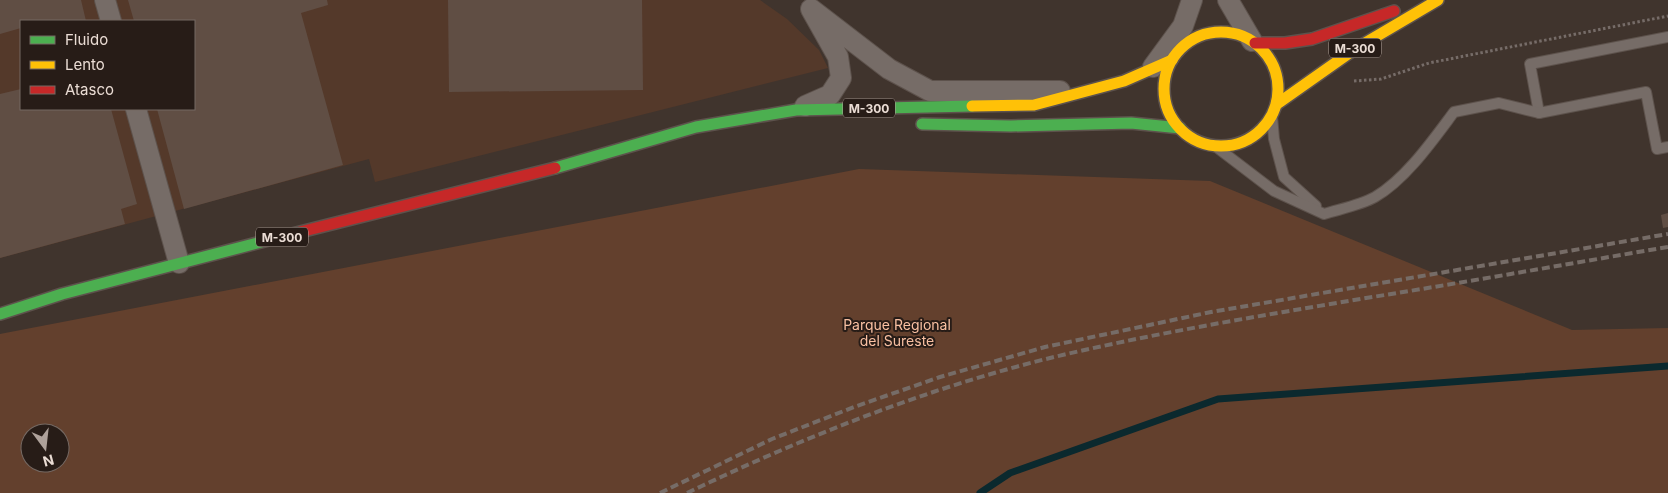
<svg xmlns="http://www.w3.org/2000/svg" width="1668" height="493" viewBox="0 0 1668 493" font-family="Inter,sans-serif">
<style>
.built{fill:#54392a;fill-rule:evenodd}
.green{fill:#63402d;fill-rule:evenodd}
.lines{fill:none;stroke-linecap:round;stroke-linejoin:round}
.stream{stroke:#0b292e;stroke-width:7}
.building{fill:#604e44}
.lane-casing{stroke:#5d524c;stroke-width:12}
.street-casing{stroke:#5d524c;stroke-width:22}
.fast-casing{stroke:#5d524c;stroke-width:14}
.slow-casing{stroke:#5d524c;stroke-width:14}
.jam-casing{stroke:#5d524c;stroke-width:14}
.path{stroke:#766c68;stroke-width:3;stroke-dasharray:2.5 2.5;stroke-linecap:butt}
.lane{stroke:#766c67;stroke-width:10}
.street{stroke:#766c67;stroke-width:20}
.fast{stroke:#4caf50;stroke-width:11}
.slow{stroke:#ffc107;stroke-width:11}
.jam{stroke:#c62828;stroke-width:11}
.rail{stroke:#766c67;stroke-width:4;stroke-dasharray:8 4;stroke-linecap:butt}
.labels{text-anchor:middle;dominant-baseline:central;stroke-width:4;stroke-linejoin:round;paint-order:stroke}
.shield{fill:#271c17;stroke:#b0a29b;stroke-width:1}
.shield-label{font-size:12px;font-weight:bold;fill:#eadcd4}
.park-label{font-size:14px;fill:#f9c0a2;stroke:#271c17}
</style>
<rect width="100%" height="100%" fill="#40342d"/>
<path class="built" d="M0 0H760L787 19 819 50 828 68 375 182 369 159 0 258ZM21 21H194V109H21Z"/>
<path class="green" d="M859 169 1210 181 1572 330 1668 328V493H0V334ZM30 433H60V463H30Z"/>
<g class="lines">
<path class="stream" d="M980 493 1010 473 1218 399 1668 366"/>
</g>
<g class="building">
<path d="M0 0H81L86 21H21V28L0 34Z"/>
<path d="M128 0H327L328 5 301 13 343 165 184 209 157 109H194V21H134Z"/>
<path d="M448 0H642L643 90 449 92Z"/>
<path d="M21 89V109H111L137 204 121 209 125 224 0 258V94Z"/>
<path d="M1668 213V227L1663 228 1661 215Z"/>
</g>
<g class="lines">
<g class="lane-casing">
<g id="lane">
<path d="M1539 113 1530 64 1668 37"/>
<path d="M1272 116 1274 139 1284 177 1316 206"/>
<path d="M1215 146 1274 191 1324 214C1340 209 1361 205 1375 197 1406 179 1433 140 1454 112L1499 103 1539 113 1646 92 1657 149 1668 147"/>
</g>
</g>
<g class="street-casing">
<g id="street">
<path d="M105 0 111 21"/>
<path d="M1228 0 1252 41"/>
<path d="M1153 67 1183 26 1192 0"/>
<path d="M805 106 830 95 841 78 838 57 811 9 889 69 930 91H1060"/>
<path d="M136 109 179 263"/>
</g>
</g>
<g class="fast-casing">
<g id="fast">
<path d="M922 124 1011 126 1131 123 1180 128"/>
<path d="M555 168 696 127 796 110 972 106"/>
<path d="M0 314 62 294 288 235"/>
</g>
</g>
<g class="slow-casing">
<g id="slow">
<circle cx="1221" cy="89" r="57"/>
<path d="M1277 104 1355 49 1438 0"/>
<path d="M972 106 1034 105 1124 81 1172 60"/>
</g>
</g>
<g class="jam-casing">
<g id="jam">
<path d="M1255 43H1285L1312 39 1394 11"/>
<path d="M288 235 555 168"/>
</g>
</g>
<path class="path" d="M1354 81 1381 79 1429 63 1668 16"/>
<use href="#lane" class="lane"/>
<use href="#street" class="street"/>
<use href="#fast" class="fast"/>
<use href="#slow" class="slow"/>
<use href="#jam" class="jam"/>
<g class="rail">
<path d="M660 493 772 439 854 407 940 377 1045 347 1211 312 1668 234"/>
<path d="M687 493C804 437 925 389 1050 358 1154 333 1260 316 1366 298 1467 282 1567 264 1668 247"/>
</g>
</g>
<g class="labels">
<g class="shield">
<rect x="1329" y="38.5" width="52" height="19" rx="4"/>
<rect x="843" y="98.5" width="52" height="19" rx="4"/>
<rect x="256" y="227.5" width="52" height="19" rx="4"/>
</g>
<g class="shield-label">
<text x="1355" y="48">M-300</text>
<text x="869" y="108">M-300</text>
<text x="282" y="237">M-300</text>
</g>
<g class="park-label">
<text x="897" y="324">Parque Regional<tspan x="897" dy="16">del Sureste</tspan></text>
</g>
</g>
<rect x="20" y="20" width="175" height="90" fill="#271c17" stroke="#756963"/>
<rect x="30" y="36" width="25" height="8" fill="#4caf50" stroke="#756963"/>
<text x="65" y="45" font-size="15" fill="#eadcd4">Fluido</text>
<rect x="30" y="61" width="25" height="8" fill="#ffc107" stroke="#756963"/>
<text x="65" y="70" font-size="15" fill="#eadcd4">Lento</text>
<rect x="30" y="86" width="25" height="8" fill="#c62828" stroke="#756963"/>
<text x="65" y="95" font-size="15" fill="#eadcd4">Atasco</text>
<g transform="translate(45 448) rotate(165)"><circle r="24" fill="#271c17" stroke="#756963"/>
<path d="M0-4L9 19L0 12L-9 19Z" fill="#aea19a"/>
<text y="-8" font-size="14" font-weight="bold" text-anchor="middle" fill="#eadcd4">N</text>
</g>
</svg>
